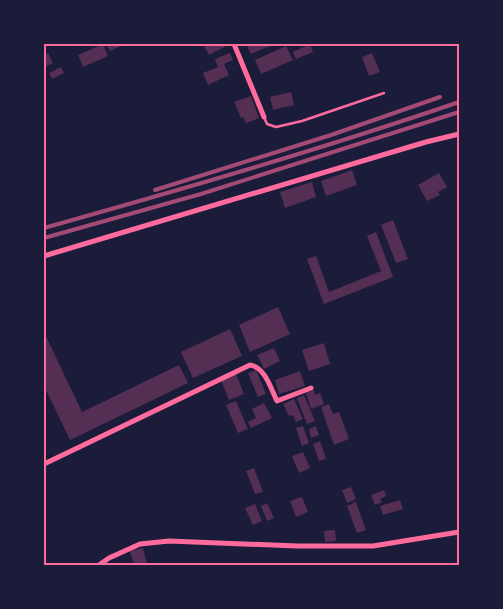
<svg xmlns="http://www.w3.org/2000/svg" width="503" height="609" viewBox="0 0 503 609" font-family="'Fira Sans',sans-serif">
<style>
.building{fill:#542f53}
.lines{fill:none;stroke-linecap:round;stroke-linejoin:round}
.service{stroke:#ff6b9d;stroke-width:2.5}
.minor{stroke:#ff6b9d;stroke-width:5}
.rail{stroke:#a44b75;stroke-width:4}
.neatline{fill:none;stroke:#ff6b9d;stroke-width:2}
</style>
<rect width="100%" height="100%" fill="#1b1b3a"/>
<g class="building">
<path d="M103 44 108 56 83 67 78 55Z"/>
<path d="M106 44H125L110 51Z"/>
<path d="M203 44H230L209 55Z"/>
<path d="M246 44H274L251 54Z"/>
<path d="M310 44 313 52 296 59 293 52Z"/>
<path d="M286 46 293 60 261 74 255 60Z"/>
<path d="M48 53 53 63 45 67 44 55Z"/>
<path d="M230 53 233 60 224 64 229 75 208 85 203 73 218 67 215 59Z"/>
<path d="M372 53 380 72 369 76 362 57Z"/>
<path d="M61 67 64 73 52 79 49 73Z"/>
<path d="M291 92 294 105 273 110 270 97Z"/>
<path d="M251 96 259 118 246 123 243 117 241 118 234 102Z"/>
<path d="M352 170 357 185 326 196 321 181Z"/>
<path d="M439 173 447 187 438 192 440 195 427 201 418 185Z"/>
<path d="M312 182 316 197 285 208 280 192Z"/>
<path d="M393 220 408 259 396 263 381 225Z"/>
<path d="M376 232 393 277 324 304 307 259 316 256 329 292 381 271 367 236Z"/>
<path d="M278 307 290 334 250 352 239 325Z"/>
<path d="M230 329 242 356 193 378 181 352Z"/>
<path d="M44 332 82 412 179 365 188 383 70 440 44 386Z"/>
<path d="M324 343 330 364 309 371 302 350Z"/>
<path d="M274 348 280 361 264 369 257 355Z"/>
<path d="M256 370 266 394 258 397 248 373Z"/>
<path d="M300 371 305 386 279 394 275 380Z"/>
<path d="M236 374 244 394 229 400 221 380Z"/>
<path d="M314 390 315 395 320 393 324 404 311 409 306 393Z"/>
<path d="M304 395 315 421 307 424 297 398Z"/>
<path d="M294 399 303 419 296 422 293 415 289 416 283 404Z"/>
<path d="M236 401 248 429 238 433 226 405Z"/>
<path d="M264 403 272 418 251 428 248 422 256 418 252 409Z"/>
<path d="M329 404 333 414 339 412 349 439 334 445 321 407Z"/>
<path d="M303 426 309 443 302 446 296 428Z"/>
<path d="M316 426 319 435 311 438 309 429Z"/>
<path d="M320 441 326 459 319 461 313 444Z"/>
<path d="M303 452 310 468 299 473 292 456Z"/>
<path d="M254 468 263 492 255 494 246 471Z"/>
<path d="M351 487 356 499 347 503 342 490Z"/>
<path d="M384 490 386 496 380 499 382 502 375 505 371 495Z"/>
<path d="M302 497 308 512 296 517 290 501Z"/>
<path d="M400 500 403 509 383 515 380 506Z"/>
<path d="M356 502 366 530 357 533 347 506Z"/>
<path d="M267 503 274 518 267 521 261 506Z"/>
<path d="M255 504 262 521 253 525 245 508Z"/>
<path d="M335 530 336 541 325 542 324 531Z"/>
<path d="M143 548 147 564 134 565 130 551Z"/>
</g>
<g class="lines">
<path class="service" d="M264 117 267 124 276 127 302 121 384 93"/>
<g class="minor">
<path d="M234 44 264 117"/>
<path d="M44 256 426 142 459 134"/>
<path d="M44 464 250 365C265 367 271 389 277 401L311 388"/>
<path d="M99 565 109 558 140 544 169 541 297 546H373L459 532"/>
</g>
<g class="rail">
<path d="M155 190 331 135 440 97"/>
<path d="M44 228C183 189 322 149 459 102"/>
<path d="M44 238 201 194 459 112"/>
</g>
</g>
<rect width="503" height="609" fill="none" stroke="#1b1b3a" stroke-width="90"/>
<rect x="45" y="45" width="413" height="519" class="neatline"/>
</svg>
